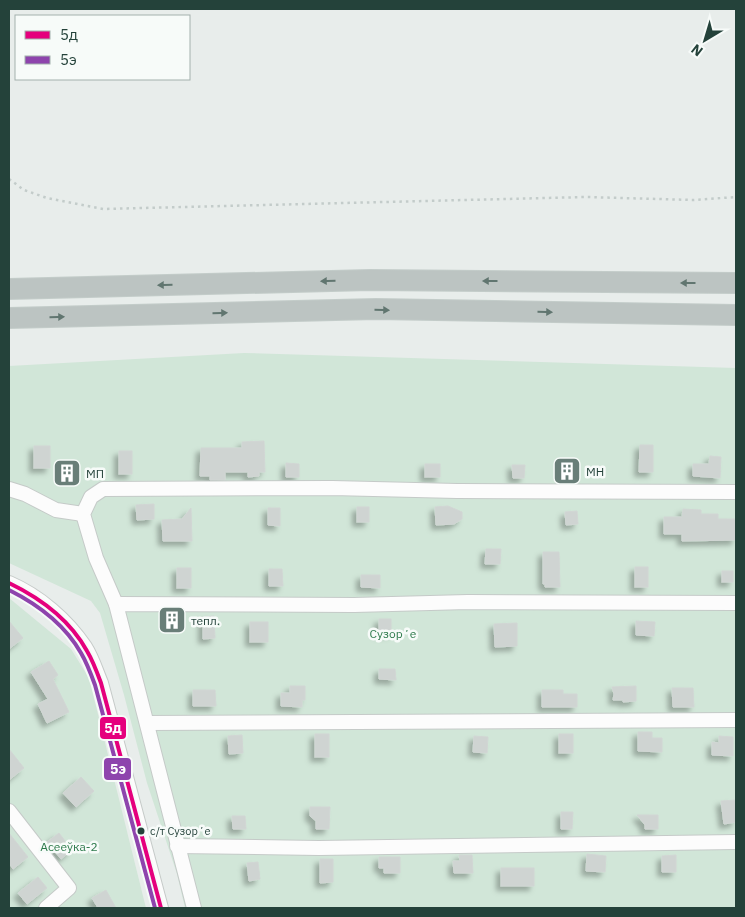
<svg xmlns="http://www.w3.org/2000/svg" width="745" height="917" viewBox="0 0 745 917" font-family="'IBM Plex Sans',sans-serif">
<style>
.green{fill:#d1e6d8}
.building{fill:#cfd4d2;stroke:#d1d6d4;filter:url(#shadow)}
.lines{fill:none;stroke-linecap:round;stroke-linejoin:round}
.minor-casing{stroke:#c5cac8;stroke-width:16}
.highway-casing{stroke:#c3ccc9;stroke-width:22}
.path{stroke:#c3ccca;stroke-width:2.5;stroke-dasharray:2.5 4;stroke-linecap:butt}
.minor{stroke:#fcfcfc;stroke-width:14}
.highway{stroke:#bcc4c2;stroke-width:20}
.bus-1-casing{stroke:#f7fbf9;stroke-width:8}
.bus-2-casing{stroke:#f7fbf9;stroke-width:8}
.bus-1{stroke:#e5007d;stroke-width:4}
.bus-2{stroke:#8e44ad;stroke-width:4}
.oneway{fill:#617670}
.bus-dot{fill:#24423a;stroke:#f7fbf9;stroke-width:2}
.labels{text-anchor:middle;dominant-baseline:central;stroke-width:5;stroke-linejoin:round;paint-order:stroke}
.bus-label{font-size:11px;fill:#24423a;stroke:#f7fbf9;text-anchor:start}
.poi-label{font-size:12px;fill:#24423a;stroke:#f7fbf9;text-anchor:start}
.park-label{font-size:12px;fill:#2d7a4b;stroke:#f7fbf9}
.line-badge{stroke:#f7fbf9;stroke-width:2}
.badge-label{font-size:14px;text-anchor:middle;font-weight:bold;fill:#fff}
</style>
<defs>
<filter id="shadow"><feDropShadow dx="-4.5" dy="4.5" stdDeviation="2.5" flood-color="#0004"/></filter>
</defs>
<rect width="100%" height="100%" fill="#e8edeb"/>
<g class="green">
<path d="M244 353 736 368V908H185L177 874 147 783 124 695 100 613 91 601 9 563V366Z"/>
<path d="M9 598 71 649 89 678 146 908H9Z"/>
</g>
<g class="building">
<path d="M264 441 265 472H259V476L248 477V472H225V480H210V476H200L201 448H242V442Z"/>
<path d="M640 445H653V472H639Z"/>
<rect x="34" y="446" width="16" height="22"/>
<rect x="119" y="451" width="13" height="23"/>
<path d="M710 456 721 457 720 478 693 476V464H709Z"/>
<path d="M286 463 299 464V477H286Z"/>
<rect x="425" y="464" width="15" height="13"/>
<path d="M512 465H525L524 478H513Z"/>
<path d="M154 504V519L137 520 136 505Z"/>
<path d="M448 506 462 512V519L454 524 436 525 435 507Z"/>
<rect x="357" y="507" width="12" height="15"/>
<path d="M191 508 192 541H163L162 520 182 519Z"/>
<path d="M268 508H280V526L268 525Z"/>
<path d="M683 509 701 510V514H718V519H736V540L682 541V534H664V517H682Z"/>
<path d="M577 511 578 524 566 525 565 512Z"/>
<path d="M486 549H501L500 564H485Z"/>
<path d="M543 552H559L560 587H545V584H543Z"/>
<rect x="635" y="567" width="13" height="20"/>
<rect x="177" y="568" width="14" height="20"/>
<path d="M269 569H282L283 586H269Z"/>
<rect x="722" y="571" width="11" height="11"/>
<path d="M361 575H380V588L361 587Z"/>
<path d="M214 616 215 638 203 639V617Z"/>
<rect x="379" y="619" width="12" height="14"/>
<path d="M9 621 23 638 9 649Z"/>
<path d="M636 621 655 622 654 636 636 635Z"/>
<rect x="250" y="622" width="18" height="20"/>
<path d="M517 623V646L495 647 494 624Z"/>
<path d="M49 661 58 675 53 679 69 712 47 723 38 704 48 699 31 672Z"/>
<path d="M379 669H395L396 680 379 679Z"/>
<path d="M290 686H305V700H302V707L281 706V693H290Z"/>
<path d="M636 686V701L623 702V700H613L614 694 612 687Z"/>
<path d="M672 688H693L694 707H673Z"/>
<path d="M193 690H215L216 706H193Z"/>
<path d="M542 690H563V694H577V707H542Z"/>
<path d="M638 732H652V738H662V752L638 751Z"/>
<rect x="315" y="734" width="14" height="23"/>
<rect x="559" y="734" width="14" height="19"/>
<path d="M242 735 243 753 229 754 228 736Z"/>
<path d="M474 736 488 737 487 753 473 752Z"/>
<path d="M719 736 733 737V756L712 755V742L719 743Z"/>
<path d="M9 749 24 768 9 780Z"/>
<path d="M81 777 94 791 76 807 63 793Z"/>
<path d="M735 800 736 822 724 824 721 801Z"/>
<path d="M310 807H330L329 829H316V821L310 816Z"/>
<path d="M561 812H573L572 829H561Z"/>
<path d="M637 815H658V829H645V825Z"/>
<path d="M232 816H245L246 829H233Z"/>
<path d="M9 833 28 857 13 869 9 863Z"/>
<path d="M59 833 72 850 61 859 47 842Z"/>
<path d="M587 854 606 856 605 872 586 871Z"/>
<path d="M459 855H472L473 873H454L453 861H460Z"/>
<path d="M676 855V872H662V856Z"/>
<path d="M379 857H400V873H384V868H379Z"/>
<path d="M320 859H333V882L320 883Z"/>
<path d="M258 862 260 879 249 881 247 863Z"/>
<rect x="501" y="868" width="33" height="18"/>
<path d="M38 877 47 888 27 904 18 893Z"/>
<path d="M106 890 116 908H98L92 898Z"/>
</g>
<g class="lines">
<g class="minor-casing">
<g id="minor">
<path d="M9 489 25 494 56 510 83 514"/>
<path d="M9 583C39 596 67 620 85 647 92 658 96 671 101 683L161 908"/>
<path d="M116 604 96 558 83 514 91 497 103 489 332 488 457 491 736 492"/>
<path d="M147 723 736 720"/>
<path d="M9 811 69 888 46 908"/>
<path d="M177 846 319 848 736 842"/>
<path d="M194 908 116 604 354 605 468 602 736 603"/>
</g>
</g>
<g class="highway-casing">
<g id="highway">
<path d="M9 289 370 280 736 283"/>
<path d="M9 318 376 309 736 315"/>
</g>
</g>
<path class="path" d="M9 179 24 190 47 198 103 209 586 197 694 200 736 197"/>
<use href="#minor" class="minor"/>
<use href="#highway" class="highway"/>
<g class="bus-1-casing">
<path id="bus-1" d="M9 583C40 598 70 620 87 651 93 661 97 672 101 683L161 908"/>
</g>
<g class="bus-2-casing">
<path id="bus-2" d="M9 590C37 604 65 625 81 653 87 663 91 674 95 685L155 908"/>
</g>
<use href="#bus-1" class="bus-1"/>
<use href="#bus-2" class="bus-2"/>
</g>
<defs><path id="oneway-solid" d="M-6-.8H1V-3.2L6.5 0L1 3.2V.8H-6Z" transform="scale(1.25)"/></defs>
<g class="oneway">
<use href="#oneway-solid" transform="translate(328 281) rotate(179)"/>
<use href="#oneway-solid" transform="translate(490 281) rotate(-180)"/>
<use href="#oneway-solid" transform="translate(688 283) rotate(-180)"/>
<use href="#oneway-solid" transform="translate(165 285) rotate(179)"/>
<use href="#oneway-solid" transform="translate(382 310) rotate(1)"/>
<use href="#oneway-solid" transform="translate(545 312) rotate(1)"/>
<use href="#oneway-solid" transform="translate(220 313) rotate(-1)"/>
<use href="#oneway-solid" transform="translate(57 317) rotate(-1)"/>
</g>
<defs>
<g id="building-square" transform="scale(1.4375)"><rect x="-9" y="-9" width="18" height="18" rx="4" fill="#697e78" stroke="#f7fbf9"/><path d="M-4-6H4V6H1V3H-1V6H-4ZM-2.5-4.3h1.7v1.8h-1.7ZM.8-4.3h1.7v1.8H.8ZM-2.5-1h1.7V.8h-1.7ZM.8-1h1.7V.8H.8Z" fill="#fff"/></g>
</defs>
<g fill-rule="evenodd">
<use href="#building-square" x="567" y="471"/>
<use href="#building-square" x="67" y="473"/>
<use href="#building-square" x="172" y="620"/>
</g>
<circle class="bus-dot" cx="141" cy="831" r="4.5"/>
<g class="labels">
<g class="bus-label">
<text x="150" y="831">с/т Сузорʼе</text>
</g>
<g class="poi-label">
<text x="586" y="471">МН</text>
<text x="86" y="473">МП</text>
<text x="191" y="620">тепл.</text>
</g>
<g class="park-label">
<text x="393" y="633">Сузорʼе</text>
<text x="69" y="846">Асееўка-2</text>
</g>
</g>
<g class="line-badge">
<rect x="99" y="716" width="28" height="24" rx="5" fill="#e5007d"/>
<rect x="103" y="757" width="29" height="24" rx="5" fill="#8e44ad"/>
</g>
<g class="badge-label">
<text x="113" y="733">5д</text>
<text x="118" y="774">5э</text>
</g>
<rect width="745" height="917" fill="none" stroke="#24423a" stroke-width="20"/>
<rect x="15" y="15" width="175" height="65" fill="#f7fbf9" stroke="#a3b1ad"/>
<rect x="25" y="31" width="25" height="8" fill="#e5007d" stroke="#a3b1ad"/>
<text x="60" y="40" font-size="15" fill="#24423a">5д</text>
<rect x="25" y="56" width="25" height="8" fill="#8e44ad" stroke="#a3b1ad"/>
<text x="60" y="65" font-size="15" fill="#24423a">5э</text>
<g transform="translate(705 40) rotate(218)" stroke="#f7fbf9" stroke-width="4" paint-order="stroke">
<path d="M0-4L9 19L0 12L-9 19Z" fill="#24423a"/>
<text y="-8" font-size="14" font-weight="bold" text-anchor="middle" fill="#24423a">N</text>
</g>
</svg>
